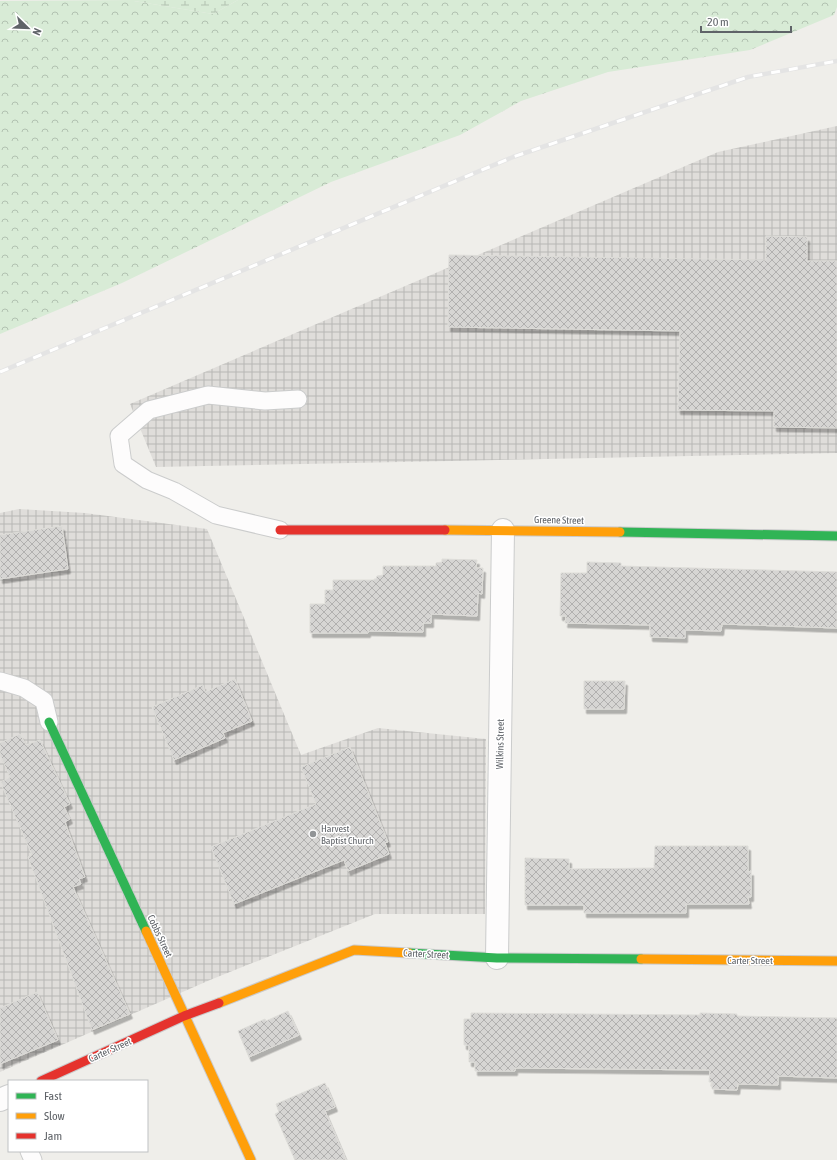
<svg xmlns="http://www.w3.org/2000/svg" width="837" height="1160" viewBox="0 0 837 1160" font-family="'Asap Condensed',sans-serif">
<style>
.industrial{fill:url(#industrial-grid)}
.forest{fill:url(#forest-crowns)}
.wetland{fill:url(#wetland-marsh)}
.building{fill:url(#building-cross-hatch);stroke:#deddd9;filter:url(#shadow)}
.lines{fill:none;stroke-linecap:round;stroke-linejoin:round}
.lane-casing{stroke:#cbcccc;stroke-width:19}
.street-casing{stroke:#cbcccc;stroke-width:24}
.fast-casing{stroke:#cacacb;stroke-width:11}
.slow-casing{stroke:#cacacb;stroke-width:11}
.jam-casing{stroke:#cacacb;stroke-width:11}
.lane{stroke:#fdfcfc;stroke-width:17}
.street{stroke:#fdfcfc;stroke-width:22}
.fast{stroke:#30b455;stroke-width:9}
.slow{stroke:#ff9f0a;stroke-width:9}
.jam{stroke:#e5322d;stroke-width:9}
.rail-casing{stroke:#e4e4e4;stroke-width:4.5}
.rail{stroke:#fff;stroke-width:3;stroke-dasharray:9;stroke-linecap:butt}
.poi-dot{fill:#919496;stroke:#fff;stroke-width:1.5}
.labels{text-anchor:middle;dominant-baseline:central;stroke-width:3;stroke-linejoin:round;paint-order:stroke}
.street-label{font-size:10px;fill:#5f6368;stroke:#fff}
.poi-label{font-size:10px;fill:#5f6368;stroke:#fff;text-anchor:start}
</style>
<defs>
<pattern id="industrial-grid" width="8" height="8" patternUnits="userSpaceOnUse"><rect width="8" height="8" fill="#dfddda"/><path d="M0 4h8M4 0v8" fill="none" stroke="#b8b7b5"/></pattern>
<pattern id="forest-crowns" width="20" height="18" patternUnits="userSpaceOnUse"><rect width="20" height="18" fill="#d8ebd6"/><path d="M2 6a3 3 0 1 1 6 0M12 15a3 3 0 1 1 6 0" fill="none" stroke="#b2c2b1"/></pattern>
<pattern id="wetland-marsh" width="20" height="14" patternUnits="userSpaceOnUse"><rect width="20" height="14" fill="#d8ebd6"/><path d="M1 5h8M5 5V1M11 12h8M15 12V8" fill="none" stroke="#b2c2b1"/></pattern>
<pattern id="building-cross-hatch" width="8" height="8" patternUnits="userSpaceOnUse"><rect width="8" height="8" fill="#d6d5d3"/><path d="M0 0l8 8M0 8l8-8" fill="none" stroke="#b1b0af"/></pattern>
<filter id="shadow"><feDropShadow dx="2.5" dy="4.5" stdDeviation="0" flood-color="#0004"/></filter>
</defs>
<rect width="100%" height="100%" fill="#efeeea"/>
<g class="industrial">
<path d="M837 126V453L156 467 130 404 718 152Z"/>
<path d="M19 509 85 513 207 529 301 755 378 728 486 739 485 914H375L210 980 0 1072V513Z"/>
</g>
<path class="forest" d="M238 0H837V7L834 15 750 50 608 72 521 101 460 135 331 182 122 283 0 334V1H134L213 14Z"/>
<path class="wetland" d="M0 0H238L213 14 134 1Z"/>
<g class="building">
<path d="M766 236 807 237V261H837V428L774 427V411L678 410 680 331 448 327 449 255 766 260Z"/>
<path d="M62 526 68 569 0 579V535Z"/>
<path d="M442 559 477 560 476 568H483L482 594 478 593 477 616 431 614V623H423V632L368 631V633H310V604H325V590H333V580H374V579H376L377 576 383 575V566H436V563L442 562Z"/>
<path d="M587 562 621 563V566L837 572V628L722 624 721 631 685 630V638L650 637V625L565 623 566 616H560L561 573H587Z"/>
<path d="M235 679 252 721 223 733 225 738 174 760 152 707 203 685 205 692Z"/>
<path d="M584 681H625L624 709H584Z"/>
<path d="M20 734 26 745 40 740 70 804 64 807 70 819 65 822 85 877 79 879 81 884 73 887 130 1014 92 1030 28 857 32 855 2 786H3L1 782 10 777 0 755V743Z"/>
<path d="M350 747 388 842 385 843 389 854 348 871 344 860 234 904 211 847 316 804 301 767Z"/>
<path d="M655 846H748V872L751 871V897H748L749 904H686V913H584V905H525V858L569 859V869L654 868Z"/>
<path d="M37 992 58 1040 0 1064V1008Z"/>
<path d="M288 1011 299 1035 249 1057 238 1031 265 1019 266 1021Z"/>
<path d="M471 1013 700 1015V1013L737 1014V1016L837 1018V1078L778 1076V1085L738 1084 737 1090 712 1089V1082H709L710 1070 515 1068V1071H475V1062H469V1045H464V1019H471Z"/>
<path d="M325 1083 335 1107 325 1111 346 1160H295L275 1114 279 1112 276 1104Z"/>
</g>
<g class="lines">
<g class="lane-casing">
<g id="lane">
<path d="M280 530 216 515 174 491 147 480 123 464 119 436 149 410 208 395 265 401 298 399"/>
<path d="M0 681 24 688 44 701 49 722"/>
<path d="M29 1151 33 1160"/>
</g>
</g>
<g class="street-casing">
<g id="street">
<path d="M497 958 503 530"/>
<path d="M0 1100 9 1096"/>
</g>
</g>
<g class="fast-casing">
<g id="fast">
<path d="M620 532 837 536"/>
<path d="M49 722 146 931"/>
<path d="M409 953 497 958 641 959"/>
</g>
</g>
<g class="slow-casing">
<g id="slow">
<path d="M445 530 620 532"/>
<path d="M146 931 251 1160"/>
<path d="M641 959 837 961"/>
<path d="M219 1003 354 950 409 953"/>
</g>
</g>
<g class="jam-casing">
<g id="jam">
<path d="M280 530H445"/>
<path d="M41 1081 184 1016 219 1003"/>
</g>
</g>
<use href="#lane" class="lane"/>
<use href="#street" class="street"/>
<use href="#fast" class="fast"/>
<use href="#slow" class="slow"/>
<use href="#jam" class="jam"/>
<g class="rail-casing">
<path id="rail" d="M0 372 513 157 748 77 837 61"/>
</g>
<use href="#rail" class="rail"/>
</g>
<circle class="poi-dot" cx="313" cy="834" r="4"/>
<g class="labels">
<g class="street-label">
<text transform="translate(559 520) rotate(1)">Greene Street</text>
<text transform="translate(500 744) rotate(-89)">Wilkins Street</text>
<text transform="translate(160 936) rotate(65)">Cobbs Street</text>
<text transform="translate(426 954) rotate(3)">Carter Street</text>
<text x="750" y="960">Carter Street</text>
<text transform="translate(110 1050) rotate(-24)">Carter Street</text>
</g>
<g class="poi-label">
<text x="321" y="828">Harvest<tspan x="321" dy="12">Baptist Church</tspan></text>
</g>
</g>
<rect x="8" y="1080" width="140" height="72" fill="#ffffff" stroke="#bfc1c3"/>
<rect x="16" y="1093" width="20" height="6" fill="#30b455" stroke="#bfc1c3"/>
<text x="44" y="1100" font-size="12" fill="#5f6368">Fast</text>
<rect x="16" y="1113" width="20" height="6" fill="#ff9f0a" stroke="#bfc1c3"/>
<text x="44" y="1120" font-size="12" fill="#5f6368">Slow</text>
<rect x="16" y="1133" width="20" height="6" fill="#e5322d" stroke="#bfc1c3"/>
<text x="44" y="1140" font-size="12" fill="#5f6368">Jam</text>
<g transform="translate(28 28) rotate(113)" stroke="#ffffff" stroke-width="3" paint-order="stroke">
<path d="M0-3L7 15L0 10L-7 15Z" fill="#5f6368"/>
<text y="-6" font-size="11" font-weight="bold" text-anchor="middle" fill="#5f6368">N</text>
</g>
<path d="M701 26v6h90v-6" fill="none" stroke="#5f6368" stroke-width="2"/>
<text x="707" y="26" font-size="12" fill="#5f6368" stroke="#ffffff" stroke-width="3" paint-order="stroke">20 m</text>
</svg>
